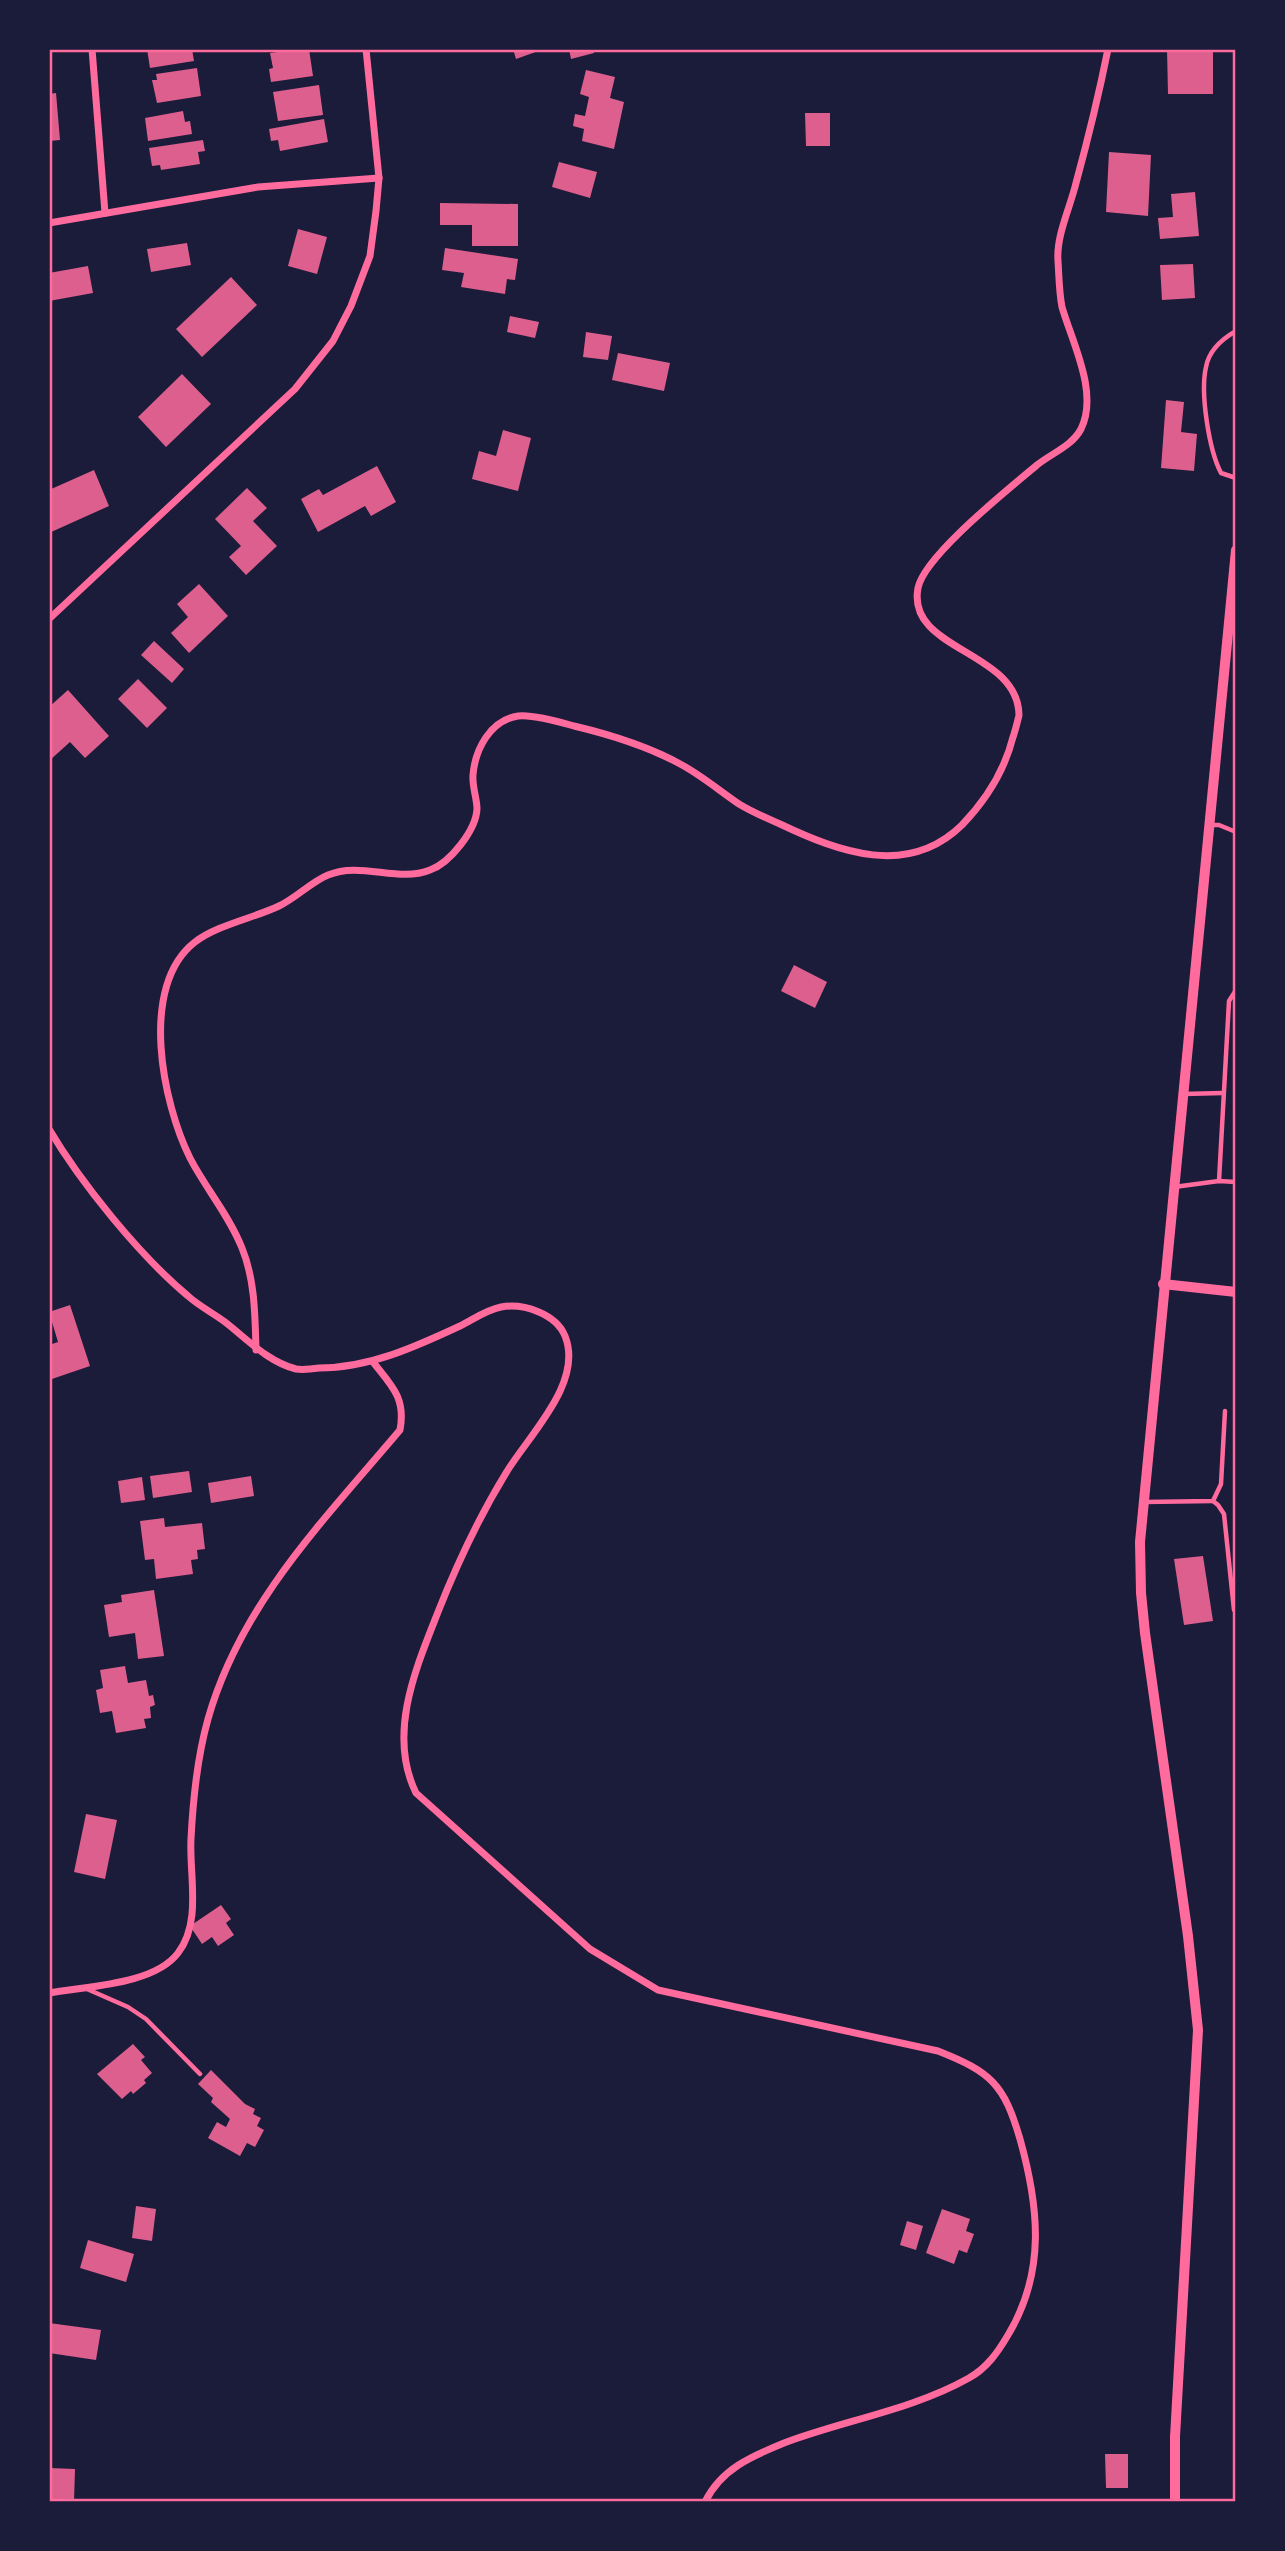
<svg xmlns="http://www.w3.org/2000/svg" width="1285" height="2551" viewBox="0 0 1285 2551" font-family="'Roboto Condensed',sans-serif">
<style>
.building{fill:#dd5f8e}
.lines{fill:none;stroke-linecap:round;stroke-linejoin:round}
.service{stroke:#ff6b9d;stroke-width:4.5}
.minor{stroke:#ff6b9d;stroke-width:7}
.secondary{stroke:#ff6b9d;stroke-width:10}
.neatline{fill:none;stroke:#ff6b9d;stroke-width:2.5}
</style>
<rect width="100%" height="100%" fill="#1b1b3a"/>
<g class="building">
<path d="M147 49H192L194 61 150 68Z"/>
<path d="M299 49H309L313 76 271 82 269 69 273 68 270 53Z"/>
<path d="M513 49H544L516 59Z"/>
<path d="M569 49H593L594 53 571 59Z"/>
<path d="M1167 49H1213V94H1168Z"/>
<path d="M197 68 201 96 157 103 152 80H157L156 74Z"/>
<path d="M586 70 615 77 610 98 624 102 614 149 582 141 584 129 573 126 575 114 585 116 589 97 580 94Z"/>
<path d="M319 85 323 115 278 121 273 92Z"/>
<path d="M56 93 60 140 49 141V94Z"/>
<path d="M183 111 185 122 190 121 192 134 148 141 145 118Z"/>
<path d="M805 113H830V146H806Z"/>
<path d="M324 119 328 142 280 151 278 140 271 141 269 129Z"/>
<path d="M203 140 205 151 198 152 200 164 161 170 160 165 152 166 149 148Z"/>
<path d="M1109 152 1151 155 1148 216 1106 212Z"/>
<path d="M559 162 597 172 590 198 552 187Z"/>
<path d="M1195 192 1199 236 1160 239 1158 218 1173 217 1171 194Z"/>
<path d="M440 203 518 204V246H472V225H440Z"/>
<path d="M298 229 327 237 317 274 288 266Z"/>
<path d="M187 243 191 265 151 272 147 249Z"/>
<path d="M445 248 518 259 515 280 507 279 505 294 461 287 464 273 442 270Z"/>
<path d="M1193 264 1195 298 1162 300 1160 265Z"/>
<path d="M88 266 93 293 49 301V273Z"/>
<path d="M231 277 257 305 202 357 176 329Z"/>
<path d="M510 316 539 322 535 338 507 332Z"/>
<path d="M586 332 612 336 608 360 583 357Z"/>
<path d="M618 353 670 363 664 391 612 380Z"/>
<path d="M182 374 211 404 166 447 138 417Z"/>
<path d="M1166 400 1184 402 1181 432 1197 434 1194 471 1161 468Z"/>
<path d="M503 430 531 438 518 491 472 479 479 451 496 456Z"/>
<path d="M377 466 396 502 371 516 365 506 318 532 301 499 319 489 323 495Z"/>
<path d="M94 470 109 506 49 533V490Z"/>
<path d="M247 488 267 508 253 521 277 546 246 575 229 557 241 546 215 519Z"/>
<path d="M199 584 228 616 189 653 171 633 188 617 177 604Z"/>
<path d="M154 641 184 669 172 683 141 655Z"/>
<path d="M138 679 167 708 147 728 118 699Z"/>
<path d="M68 690 109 736 85 758 70 742 49 761V707Z"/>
<path d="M794 965 827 982 815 1008 781 991Z"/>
<path d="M70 1305 90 1366 49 1380V1345L58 1342 49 1312Z"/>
<path d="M189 1471 192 1492 153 1498 150 1476Z"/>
<path d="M251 1476 254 1496 211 1503 208 1483Z"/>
<path d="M142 1477 145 1500 121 1503 118 1481Z"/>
<path d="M164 1518 165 1527 202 1523 205 1549 197 1550 198 1559 191 1560 193 1574 156 1579 154 1559 145 1560 140 1521Z"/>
<path d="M1203 1556 1213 1621 1184 1625 1174 1559Z"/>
<path d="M154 1590 164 1656 138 1659 135 1633 109 1637 104 1605 122 1602 121 1595Z"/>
<path d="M125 1666 128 1683 146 1680 149 1696 153 1695 155 1705 150 1707 151 1718 144 1719 146 1728 116 1733 112 1711 100 1713 96 1690 103 1688 100 1670Z"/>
<path d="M86 1814 117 1820 105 1879 74 1872Z"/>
<path d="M221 1905 231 1919 226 1923 234 1935 218 1946 212 1937 202 1944 190 1926Z"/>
<path d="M133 2044 145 2057 141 2060 152 2073 144 2080 146 2083 133 2094 131 2091 122 2099 97 2074Z"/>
<path d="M211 2070 245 2104 255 2109 253 2114 261 2118 257 2126 264 2130 255 2147 247 2143 240 2156 208 2138 217 2122 226 2127 230 2119 211 2102 213 2098 198 2084Z"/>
<path d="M136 2206 156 2209 152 2241 132 2238Z"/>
<path d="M942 2209 970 2219 966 2231 974 2234 967 2253 959 2250 954 2264 926 2253Z"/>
<path d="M907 2221 923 2226 916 2250 900 2245Z"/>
<path d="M88 2240 134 2254 126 2282 80 2268Z"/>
<path d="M49 2323 101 2330 96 2360 49 2353Z"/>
<path d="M1105 2454H1128V2488H1106Z"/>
<path d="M49 2468 75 2469 74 2502H49Z"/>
</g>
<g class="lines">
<g class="service">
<path d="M1236 331C1222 339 1209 350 1206 367 1200 393 1209 450 1221 473L1236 478"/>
<path d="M1210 825H1219L1236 832"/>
<path d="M1183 1094 1223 1093"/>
<path d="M1219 1181 1229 1001 1236 990"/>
<path d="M1174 1187 1219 1181 1236 1182"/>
<path d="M1213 1501 1218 1505 1224 1514 1234 1610"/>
<path d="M1144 1502 1213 1501 1221 1484 1225 1411"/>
<path d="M87 1989 128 2007 146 2019 200 2074"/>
</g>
<g class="minor">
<path d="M92 49 105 213"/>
<path d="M49 223 258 187 379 178"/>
<path d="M49 619 295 389 333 341 351 306 370 256 376 211 379 178 366 49"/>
<path d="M49 1129C81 1183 139 1255 188 1296 199 1306 213 1313 225 1322 247 1339 268 1362 296 1369 303 1370 312 1369 319 1368 369 1368 415 1347 460 1326 474 1319 486 1310 501 1307 524 1303 556 1314 565 1336 584 1383 528 1436 506 1473 479 1517 457 1564 438 1612 416 1668 387 1734 416 1793L590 1949 658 1990 938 2051C991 2072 1004 2084 1020 2139 1039 2207 1046 2272 1008 2335 998 2352 987 2368 969 2378 912 2410 845 2420 784 2443 752 2456 721 2469 705 2502"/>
<path d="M256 1350C255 1315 255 1280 242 1248 229 1215 206 1189 190 1158 163 1104 138 986 195 942 217 925 254 918 279 906 296 898 311 882 328 875 361 861 398 883 430 870 450 863 476 830 477 809 477 798 472 787 473 775 475 750 490 720 518 716 532 714 560 722 574 726 612 735 648 746 682 765 702 776 720 791 739 804 752 812 766 818 780 824 839 852 908 878 962 825 986 800 1005 769 1013 737 1014 735 1019 716 1019 715 1018 650 906 651 918 588 924 556 1010 488 1037 465 1052 453 1072 446 1081 429 1099 393 1072 342 1062 307 1059 292 1059 276 1058 261 1056 236 1070 208 1076 183 1088 139 1099 94 1108 49"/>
<path d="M49 1993C86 1986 154 1985 178 1953 202 1922 189 1875 191 1839 193 1799 197 1758 208 1719 241 1603 325 1519 400 1430 406 1398 392 1386 373 1362"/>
</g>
<g class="secondary">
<path d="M1163 1284 1236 1292"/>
<path d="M1175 2502V2437L1198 2030 1188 1936 1145 1633 1141 1593 1140 1542 1236 550"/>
</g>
</g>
<rect width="1285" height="2551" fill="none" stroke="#1b1b3a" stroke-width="102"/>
<rect x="51" y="51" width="1183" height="2449" class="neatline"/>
</svg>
